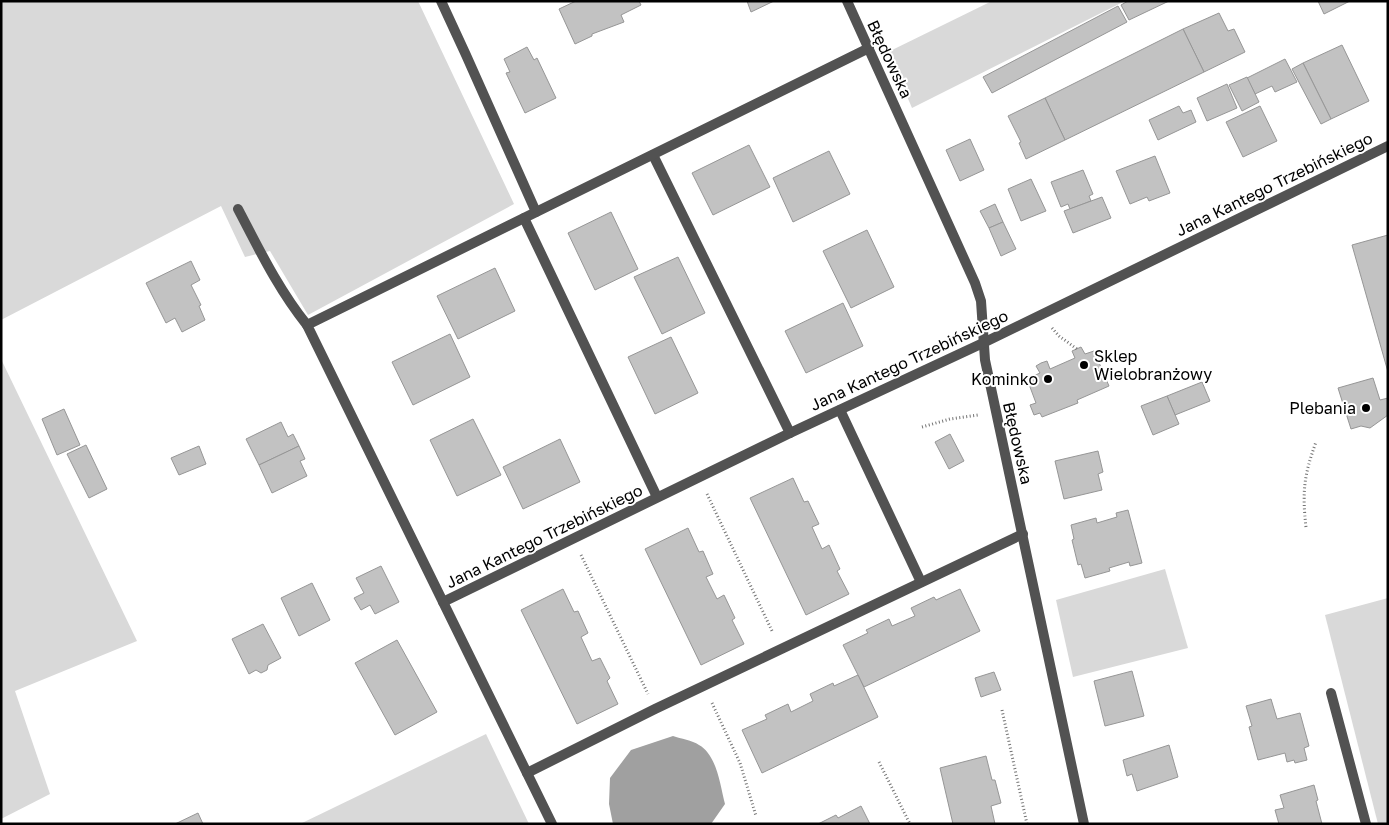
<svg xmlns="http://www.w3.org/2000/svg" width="1389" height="825" viewBox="0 0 1389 825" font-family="'Golos Text',sans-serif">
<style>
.green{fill:#d9d9d9}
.water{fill:#a0a0a0}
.building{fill:#c2c2c2;stroke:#969696}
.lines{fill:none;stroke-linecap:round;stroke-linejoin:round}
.path{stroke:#747474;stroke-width:3;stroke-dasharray:1 2.5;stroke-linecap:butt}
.service{stroke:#525252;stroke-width:10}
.minor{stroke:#525252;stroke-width:10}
.poi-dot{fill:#000;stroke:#fff;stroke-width:2}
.labels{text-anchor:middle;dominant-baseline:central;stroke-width:4;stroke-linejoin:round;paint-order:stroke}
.street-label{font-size:16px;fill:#000;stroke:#fff}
.poi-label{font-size:16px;fill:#000;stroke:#fff;text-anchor:end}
</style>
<rect width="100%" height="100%" fill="#fff"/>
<g class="green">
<path d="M1 1H418L514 204 308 315 270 251 245 257 221 206 1 320Z"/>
<path d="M992 1H1125L912 108 888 52Z"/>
<path d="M1 359 137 641 15 691 50 794 1 819Z"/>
<path d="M1165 569 1188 648 1073 677 1056 600Z"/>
<path d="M1388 598V824H1378L1325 615Z"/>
<path d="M486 734 529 824H300Z"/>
</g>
<path class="water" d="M673 736C681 739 692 740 699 745 717 755 720 785 725 804L711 824H613L609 804 610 778 631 750Z"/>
<g class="building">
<path d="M576 1H639L641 5 621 15 624 22 592 34V36L575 44 559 9Z"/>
<path d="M747 1H774L751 12Z"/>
<path d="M1128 1H1169L1129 20 1121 5Z"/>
<path d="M1318 1H1350L1324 14Z"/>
<path d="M1118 6 1127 22 992 93 983 77Z"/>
<path d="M1219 13 1228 31 1234 29 1245 52 1204 72 1183 29Z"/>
<path d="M1183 29 1204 72 1065 140 1045 98Z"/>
<path d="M1342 45 1369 101 1331 119 1303 63Z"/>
<path d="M527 47 534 60 537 58 556 98 525 113 506 73 510 72 504 59Z"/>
<path d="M1285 59 1297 82 1275 92 1272 86 1255 94 1247 78Z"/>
<path d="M1303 63 1331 119 1321 124 1292 69Z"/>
<path d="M1247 77 1259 102 1242 111 1229 85Z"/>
<path d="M1227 84 1237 108 1207 121 1197 98Z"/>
<path d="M1045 98 1065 140 1026 159 1019 143 1021 142 1008 116Z"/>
<path d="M1179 106 1183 113 1191 110 1196 122 1158 140 1149 120Z"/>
<path d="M1260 106 1277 141 1243 157 1226 122Z"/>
<path d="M970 139 984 170 960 181 946 150Z"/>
<path d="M749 145 770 187 713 215 692 173Z"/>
<path d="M829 151 850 194 793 222 773 178Z"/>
<path d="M1155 156 1170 193 1149 201 1147 197 1130 204 1116 171Z"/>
<path d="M1083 170 1093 194 1089 196 1091 201 1070 209 1068 204 1061 207 1051 182Z"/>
<path d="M1031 179 1046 211 1021 221 1008 189Z"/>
<path d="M1102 197 1111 218 1073 233 1064 211Z"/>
<path d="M995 204 1003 222 989 228 980 211Z"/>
<path d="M611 212 638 269 595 290 568 233Z"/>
<path d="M1003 222 1016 249 1001 256 989 228Z"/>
<path d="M867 230 894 287 851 308 823 251Z"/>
<path d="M1388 235V372L1352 245Z"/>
<path d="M678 257 705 313 662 334 634 277Z"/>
<path d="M191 261 200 280 191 285 201 305 199 306 205 320 182 332 175 318 166 323 146 283Z"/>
<path d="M495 268 515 311 458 339 437 296Z"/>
<path d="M843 303 863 346 806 373 785 331Z"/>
<path d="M450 334 470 377 413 405 392 362Z"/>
<path d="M671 337 698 393 655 414 628 357Z"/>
<path d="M1081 347 1085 354 1094 351 1109 386 1077 400 1078 403 1042 417 1040 413 1034 415 1030 405 1036 403 1027 379 1040 373 1036 366 1041 363 1047 361 1050 369 1075 358 1072 351Z"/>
<path d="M1373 378 1380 400 1388 398V415L1370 428 1361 426 1351 429 1338 388Z"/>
<path d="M1202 382 1210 401 1175 415 1167 396Z"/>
<path d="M1167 396 1179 424 1153 435 1141 406Z"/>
<path d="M64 409 80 445 57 455 42 419Z"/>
<path d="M473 419 501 475 457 496 430 440Z"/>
<path d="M281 422 288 437 293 434 299 446 259 465 246 439Z"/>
<path d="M950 434 964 461 949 469 935 442Z"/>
<path d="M560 439 580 482 523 509 503 467Z"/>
<path d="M86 445 107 489 89 498 67 454Z"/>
<path d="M199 446 206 464 179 475 171 458Z"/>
<path d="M299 446 305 459 300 461 307 476 272 493 259 465Z"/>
<path d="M1098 451 1103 472 1098 474 1102 490 1064 499 1055 461Z"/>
<path d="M793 478 804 502 808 501 819 524 812 527 822 549 829 545 840 569 837 571 849 594 806 615 750 498Z"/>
<path d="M1128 510 1142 563 1130 566 1129 562 1109 568 1110 571 1085 578 1081 564 1078 565 1072 540 1074 539 1071 525 1096 518 1097 523 1117 517 1116 513Z"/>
<path d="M688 528 699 552 703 551 713 574 706 577 717 599 724 595 735 618 732 620 744 644 701 665 645 549Z"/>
<path d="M381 566 399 602 375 614 370 605 361 610 354 598 364 593 356 578Z"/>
<path d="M312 583 330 620 299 636 281 598Z"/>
<path d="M563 589 574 612 578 611 588 633 581 637 592 661 600 658 610 678 607 681 618 704 577 724 521 610Z"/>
<path d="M960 589 980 631 864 687 843 645 868 633 866 630 889 619 892 626 915 616 911 608 934 597 936 600Z"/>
<path d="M263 624 281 658 268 665 267 670 261 673 256 670 249 674 232 639Z"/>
<path d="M397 640 437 712 395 735 355 663Z"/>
<path d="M1132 671 1144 716 1105 726 1094 681Z"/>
<path d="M994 672 1001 690 981 697 975 678Z"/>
<path d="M858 675 878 717 762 773 742 730 767 719 765 715 788 704 791 712 813 701 810 694 833 683 834 686Z"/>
<path d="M1271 699 1277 719 1300 713 1309 746 1304 748 1307 760 1295 763 1294 760 1287 762 1285 753 1258 760 1249 727 1252 726 1246 706Z"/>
<path d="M1169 745 1178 777 1137 791 1132 774 1127 776 1123 760Z"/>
<path d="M986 756 992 780H995L1001 803 991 806 995 824H953L940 768Z"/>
<path d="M1314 785 1318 800 1316 801 1322 824H1279L1275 810 1284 808 1280 795Z"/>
<path d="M861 806 870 824H818L836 815 838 818Z"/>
<path d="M198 813 203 824H175Z"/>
</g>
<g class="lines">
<g class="path">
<path d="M1052 328 1059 336 1077 349"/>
<path d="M922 427 950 419 978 415"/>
<path d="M707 494 773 633"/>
<path d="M1306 527C1302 492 1304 475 1316 442"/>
<path d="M581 555 648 694"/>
<path d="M712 703 740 763 756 816"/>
<path d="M1002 710 1027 824"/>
<path d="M879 762 910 824"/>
</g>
<g class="service">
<path d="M441 1 466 55 536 212"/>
<path d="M653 155 790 433"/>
<path d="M238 209C259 249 278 289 307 325"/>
<path d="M524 218 657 497"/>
<path d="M840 410 921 582"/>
<path d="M1331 693 1366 824"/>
<path d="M527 773 655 709 1023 534"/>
</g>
<g class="minor">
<path d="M847 1 975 283 981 301 985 360 1084 824"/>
<path d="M443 602 790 433 983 343 1388 146"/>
<path d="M552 824 307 325 869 48"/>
</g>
</g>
<g class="poi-dot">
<circle cx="1084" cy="365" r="5"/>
<circle cx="1048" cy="379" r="5"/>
<circle cx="1366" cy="408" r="5"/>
</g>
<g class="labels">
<g class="street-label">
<text transform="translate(890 59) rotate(65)">Błędowska</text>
<text transform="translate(1274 184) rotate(-26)">Jana Kantego Trzebińskiego</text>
<text transform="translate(909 360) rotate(-25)">Jana Kantego Trzebińskiego</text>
<text transform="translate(1018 443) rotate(77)">Błędowska</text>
<text transform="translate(544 536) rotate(-26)">Jana Kantego Trzebińskiego</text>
</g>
<g class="poi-label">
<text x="1094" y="356" text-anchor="start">Sklep<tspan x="1094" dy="18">Wielobranżowy</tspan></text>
<text x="1038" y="379">Kominko</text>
<text x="1356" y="408">Plebania</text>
</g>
</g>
<rect width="1389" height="825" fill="none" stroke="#000000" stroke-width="5"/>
</svg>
